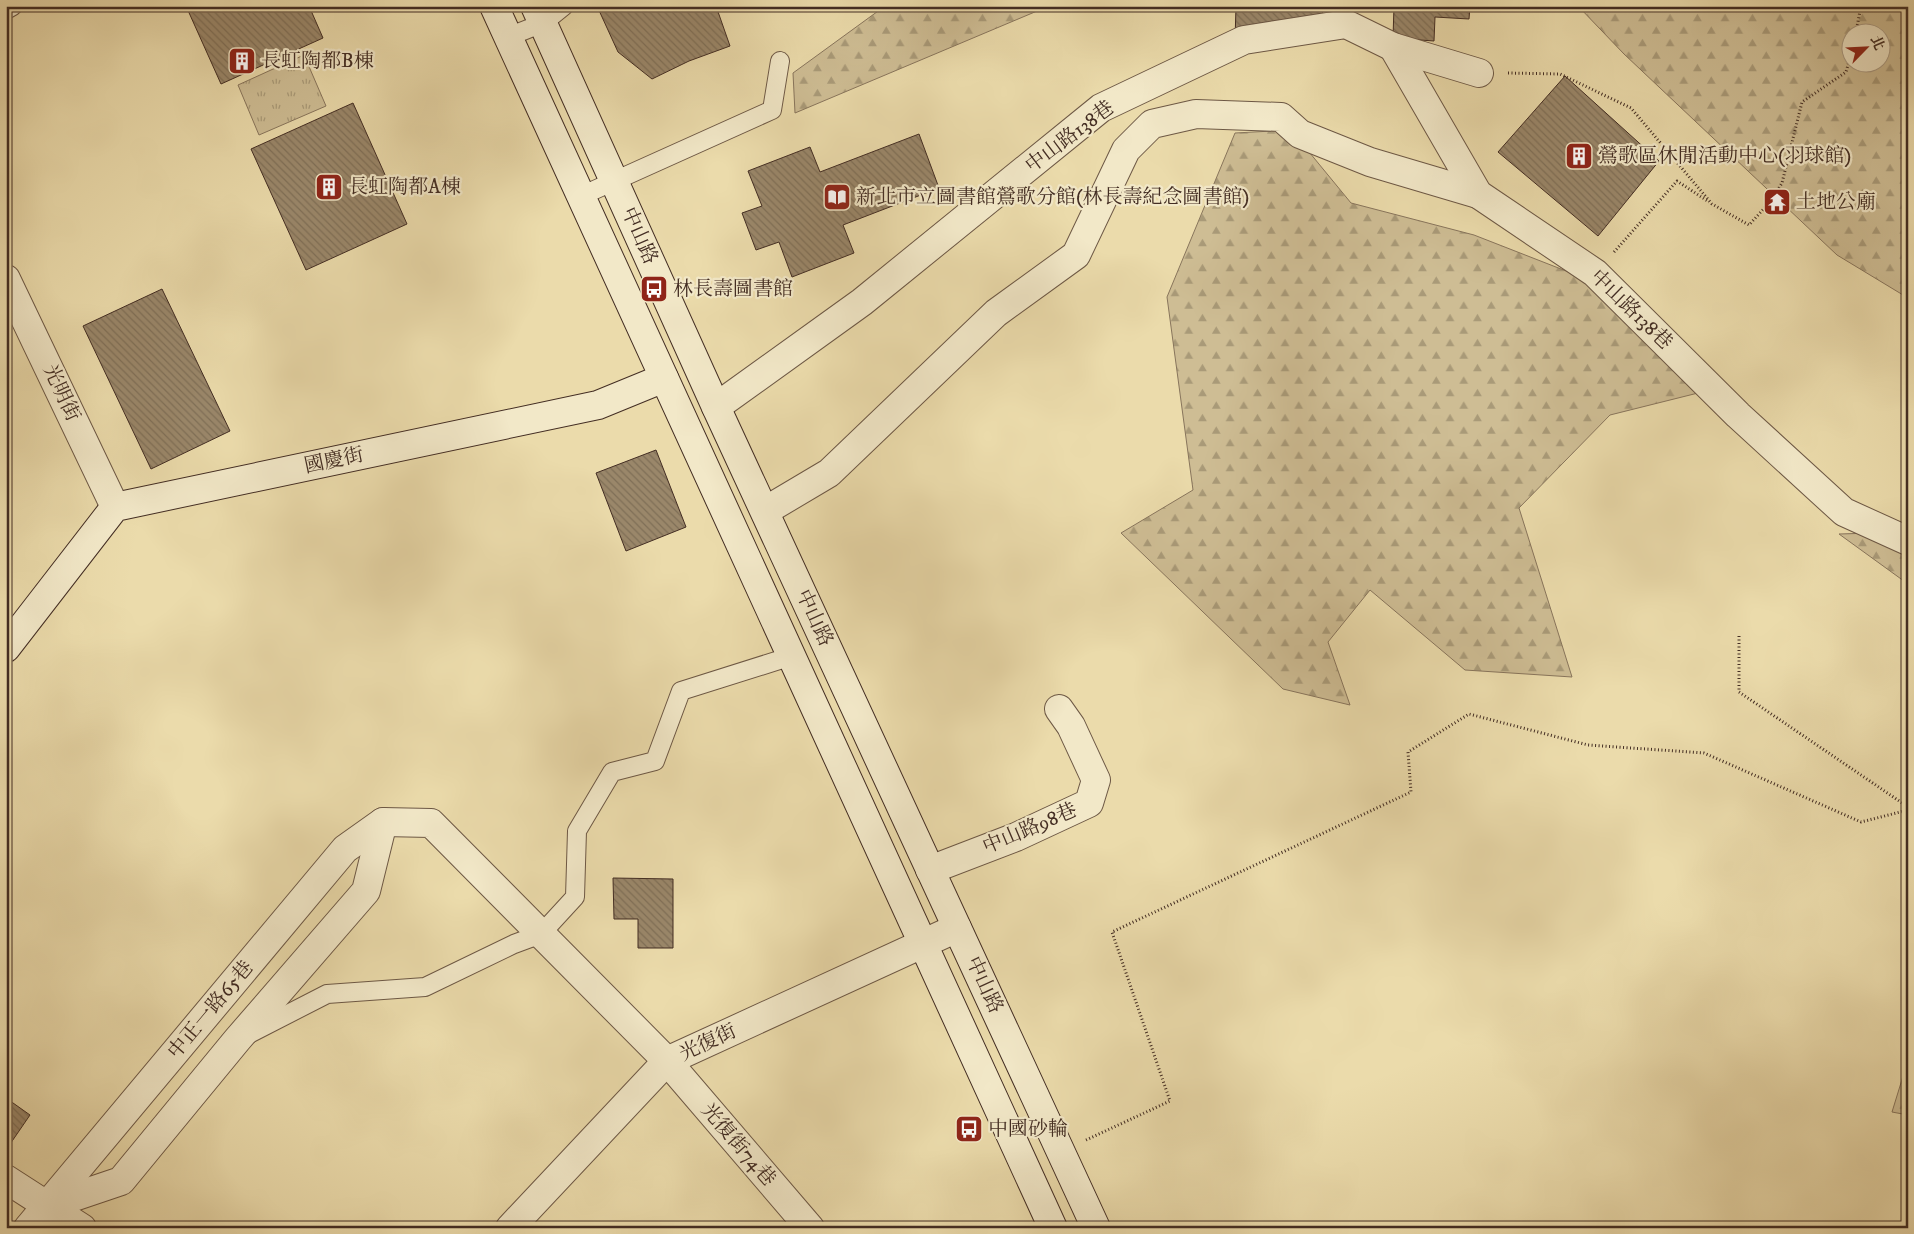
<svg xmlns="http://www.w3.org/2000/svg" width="1914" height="1234" viewBox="0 0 1914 1234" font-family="'IM FELL DW Pica','Noto Serif TC',serif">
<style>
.grass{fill:url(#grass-tufts);stroke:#88755c}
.forest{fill:url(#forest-firs);stroke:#88755c;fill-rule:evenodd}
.building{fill:url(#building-back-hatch);stroke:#432d23}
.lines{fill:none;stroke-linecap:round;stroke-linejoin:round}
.lane-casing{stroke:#6d5845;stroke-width:20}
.street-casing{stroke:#6d5845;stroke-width:30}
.secondary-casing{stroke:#432d23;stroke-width:30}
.path{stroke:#432d23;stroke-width:3;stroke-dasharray:1 2.5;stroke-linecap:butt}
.lane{stroke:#f2e8c8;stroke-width:18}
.street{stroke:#f2e8c8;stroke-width:28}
.secondary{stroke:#f2e8c8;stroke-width:28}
.labels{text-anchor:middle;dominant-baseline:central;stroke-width:4.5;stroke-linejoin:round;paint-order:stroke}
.poi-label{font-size:20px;fill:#432d23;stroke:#f2e8c8;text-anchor:start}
.street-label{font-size:20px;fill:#432d23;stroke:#f2e8c8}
</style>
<defs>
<pattern id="grass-tufts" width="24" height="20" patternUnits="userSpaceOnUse" patternTransform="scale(1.25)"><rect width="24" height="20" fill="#cebd94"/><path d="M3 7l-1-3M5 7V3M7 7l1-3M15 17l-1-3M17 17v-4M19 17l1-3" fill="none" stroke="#a99a78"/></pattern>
<pattern id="forest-firs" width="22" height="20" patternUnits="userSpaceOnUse" patternTransform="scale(1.25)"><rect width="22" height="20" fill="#cebd94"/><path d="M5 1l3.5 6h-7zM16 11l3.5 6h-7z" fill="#a99a78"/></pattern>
<pattern id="building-back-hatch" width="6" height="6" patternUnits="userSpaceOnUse" patternTransform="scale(1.25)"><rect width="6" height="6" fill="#9a876a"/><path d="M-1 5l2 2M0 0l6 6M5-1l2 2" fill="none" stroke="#7f6f57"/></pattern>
</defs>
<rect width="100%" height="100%" fill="#ebdbab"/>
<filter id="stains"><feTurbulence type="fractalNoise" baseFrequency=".004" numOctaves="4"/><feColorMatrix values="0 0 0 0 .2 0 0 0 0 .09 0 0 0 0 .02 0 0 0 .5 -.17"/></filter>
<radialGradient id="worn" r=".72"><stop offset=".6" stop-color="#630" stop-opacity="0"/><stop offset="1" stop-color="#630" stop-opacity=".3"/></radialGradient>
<path class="grass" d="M304 55 326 106 259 135 238 85Z"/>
<g class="forest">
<path d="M885 6H1049L795 113 793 73Z"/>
<path d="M1578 6H1908V298L1837 255 1624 54ZM1852 32H1882V62H1852Z"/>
<path d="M1291 130 1351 203 1474 235 1602 285 1710 390 1610 415 1519 508 1572 677 1465 670 1370 590 1328 642 1350 705 1283 689 1121 533 1193 490 1167 297 1235 133Z"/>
<path d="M1908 532V584L1839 534Z"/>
<path d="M1908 1060V1115L1892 1112Z"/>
</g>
<g class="building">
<path d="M186 6H309L323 38 221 84Z"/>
<path d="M597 6H716L730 46 689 61 652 79 618 52Z"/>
<path d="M1236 6H1323L1322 24 1235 41Z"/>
<path d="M1394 6H1470L1469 19 1435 17 1434 41 1393 38Z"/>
<path d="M1565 76 1659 161 1598 236 1498 152Z"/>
<path d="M353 103 407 224 306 270 251 149Z"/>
<path d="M919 134 939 188 843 225 854 253 792 277 779 242 756 250 742 213 762 206 748 171 810 147 820 172Z"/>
<path d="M162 289 230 431 151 469 83 326Z"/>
<path d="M656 450 686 527 626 551 596 473Z"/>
<path d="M613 878 673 879V948H638V919H614Z"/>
<path d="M6 1098 30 1115 6 1150Z"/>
</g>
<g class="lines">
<g class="lane-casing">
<g id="lane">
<path d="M6 10 13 6"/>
<path d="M508 37 543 23 564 6"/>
<path d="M581 196 772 110 780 61"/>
<path d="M249 1034 327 994 425 987 514 944 541 934 575 897 577 831 612 772 655 761 681 691 792 656"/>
</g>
</g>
<g class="street-casing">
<g id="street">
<path d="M1393 47 1478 194 1595 273 1738 415 1844 512 1908 541"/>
<path d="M6 279 115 507"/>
<path d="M716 407 862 302 1101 108 1244 40 1346 24 1393 47 1479 73"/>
<path d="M765 511 829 473 996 313 1076 255 1126 150 1152 124 1196 114 1281 117 1300 134 1370 162 1478 194"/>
<path d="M930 870 1016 837 1089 803 1096 780 1071 726 1059 709"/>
<path d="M6 1179 82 1228"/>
<path d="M47 1206 121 1181 237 1040 366 891 383 822"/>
<path d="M28 1228 345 849 383 822 431 823 667 1061 810 1228"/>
<path d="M510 1228 667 1061 957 928"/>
</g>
</g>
<g class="secondary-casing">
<g id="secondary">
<path d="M494 6 1053 1228"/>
<path d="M535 6 716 407 1096 1228"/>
<path d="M6 648 115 507 598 405 664 378"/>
</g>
</g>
<g class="path">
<path d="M1856 32 1861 6"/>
<path d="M1508 73 1560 74 1631 108 1712 204 1749 225 1770 202 1782 183 1802 102 1846 72 1852 51"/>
<path d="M1614 252 1677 181 1709 202"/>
<path d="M1739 636V692L1908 807"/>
<path d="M1086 1140 1170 1101 1112 932 1411 792 1408 752 1469 714 1588 745 1704 753 1861 822 1908 810"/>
</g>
<use href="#lane" class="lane"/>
<use href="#street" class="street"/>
<use href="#secondary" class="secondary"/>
</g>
<defs>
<g id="building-square" transform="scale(1.4375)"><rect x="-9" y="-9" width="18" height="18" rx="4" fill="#8f2418" stroke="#f2e8c8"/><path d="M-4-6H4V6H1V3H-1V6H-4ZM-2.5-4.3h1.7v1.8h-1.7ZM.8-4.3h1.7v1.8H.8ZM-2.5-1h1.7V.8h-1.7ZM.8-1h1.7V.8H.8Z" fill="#fff"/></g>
<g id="library-square" transform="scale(1.4375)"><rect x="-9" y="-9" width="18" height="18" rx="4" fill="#8f2418" stroke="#f2e8c8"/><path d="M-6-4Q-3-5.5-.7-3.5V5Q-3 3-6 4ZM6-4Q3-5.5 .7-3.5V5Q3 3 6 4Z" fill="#fff"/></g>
<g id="temple-square" transform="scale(1.4375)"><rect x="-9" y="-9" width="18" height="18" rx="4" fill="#8f2418" stroke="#f2e8c8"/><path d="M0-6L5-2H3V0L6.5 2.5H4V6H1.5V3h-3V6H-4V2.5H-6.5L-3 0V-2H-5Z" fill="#fff"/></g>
<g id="bus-square" transform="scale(1.4375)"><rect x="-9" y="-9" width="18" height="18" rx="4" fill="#8f2418" stroke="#f2e8c8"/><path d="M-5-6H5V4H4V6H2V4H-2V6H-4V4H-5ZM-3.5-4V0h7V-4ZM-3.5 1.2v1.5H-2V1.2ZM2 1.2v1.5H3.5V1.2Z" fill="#fff"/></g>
</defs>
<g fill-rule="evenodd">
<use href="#building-square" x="242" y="61"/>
<use href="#building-square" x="1579" y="156"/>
<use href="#building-square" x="329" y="187"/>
<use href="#library-square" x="837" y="197"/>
<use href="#temple-square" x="1777" y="202"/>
<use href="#bus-square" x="654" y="289"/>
<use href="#bus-square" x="969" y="1129"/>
</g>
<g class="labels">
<g class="poi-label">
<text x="261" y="61">長虹陶都B棟</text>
<text x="1598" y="156">鶯歌區休閒活動中心(羽球館)</text>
<text x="348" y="187">長虹陶都A棟</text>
<text x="856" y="197">新北市立圖書館鶯歌分館(林長壽紀念圖書館)</text>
<text x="1796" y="202">土地公廟</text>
<text x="673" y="289">林長壽圖書館</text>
<text x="988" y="1129">中國砂輪</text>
</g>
<g class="street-label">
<text transform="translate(1070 137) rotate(-37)">中山路138巷</text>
<text transform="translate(639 236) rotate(66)">中山路</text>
<text transform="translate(1631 310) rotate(44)">中山路138巷</text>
<text transform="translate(61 393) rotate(65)">光明街</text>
<text transform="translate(334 461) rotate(-12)">國慶街</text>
<text transform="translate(814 618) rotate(65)">中山路</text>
<text transform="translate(1030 829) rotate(-23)">中山路98巷</text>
<text transform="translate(984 985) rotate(65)">中山路</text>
<text transform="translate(211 1010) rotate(-50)">中正一路65巷</text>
<text transform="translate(708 1043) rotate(-25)">光復街</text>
<text transform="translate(738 1145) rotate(49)">光復街74巷</text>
</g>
</g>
<rect width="1914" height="1234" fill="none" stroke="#ebdbab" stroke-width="25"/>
<rect x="8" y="8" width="1899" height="1219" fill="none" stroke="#432d23" stroke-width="2.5"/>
<rect x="12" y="12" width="1889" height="1209" fill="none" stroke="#432d23"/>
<g transform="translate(1866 48) rotate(66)"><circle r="24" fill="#f2e8c8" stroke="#ac9d86"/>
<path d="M0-4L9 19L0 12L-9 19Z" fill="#8f2418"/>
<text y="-8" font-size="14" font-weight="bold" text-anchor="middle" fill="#432d23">北</text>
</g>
<rect width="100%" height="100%" filter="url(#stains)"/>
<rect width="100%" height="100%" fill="url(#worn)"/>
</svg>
